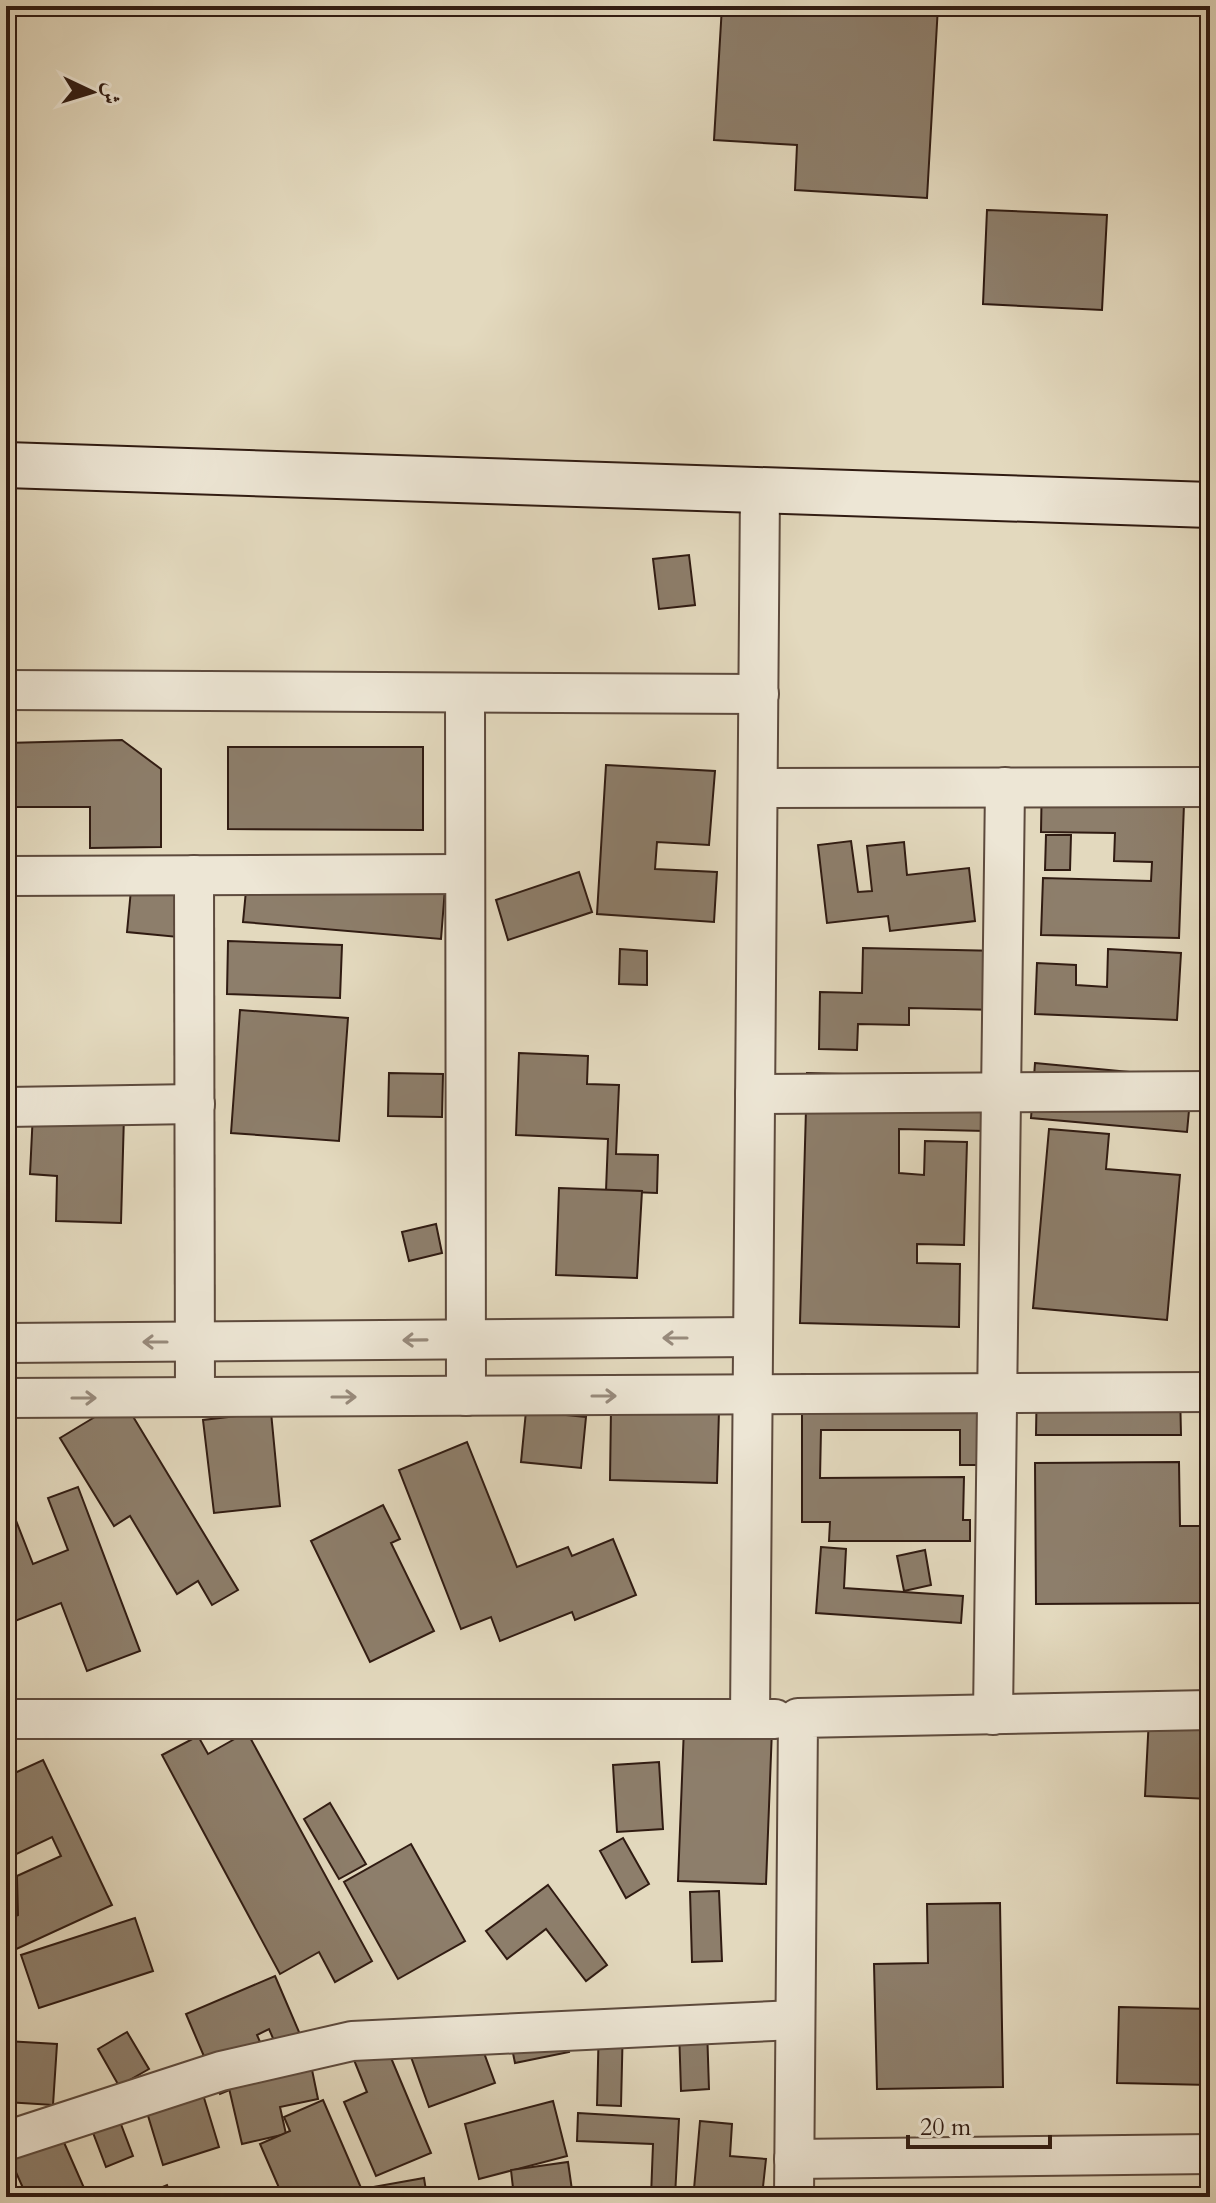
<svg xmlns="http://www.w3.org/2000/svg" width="1216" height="2203" viewBox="0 0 1216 2203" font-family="Cardo,Amiri,serif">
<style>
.building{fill:#8d7e6b;stroke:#301b12;stroke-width:2}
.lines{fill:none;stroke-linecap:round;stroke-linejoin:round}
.minor-casing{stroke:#5d4a3d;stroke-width:42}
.secondary-casing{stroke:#301b12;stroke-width:48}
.minor{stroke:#ede6d5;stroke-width:38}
.secondary{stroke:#ede6d5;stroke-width:44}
.oneway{stroke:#988b7d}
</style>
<rect width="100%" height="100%" fill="#e3d9be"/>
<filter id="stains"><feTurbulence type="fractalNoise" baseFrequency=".0025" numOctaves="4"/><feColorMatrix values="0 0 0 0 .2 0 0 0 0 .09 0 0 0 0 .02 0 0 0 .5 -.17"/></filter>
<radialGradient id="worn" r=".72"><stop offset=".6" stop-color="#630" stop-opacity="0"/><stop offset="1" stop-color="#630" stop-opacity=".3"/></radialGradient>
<g class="building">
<path d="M722 6H938L927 198 795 190 797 145 714 140Z"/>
<path d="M987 210 1107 215 1102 310 983 304Z"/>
<path d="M689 555 695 605 659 609 653 559Z"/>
<path d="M122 740 161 769V847L90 848V807H6V743Z"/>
<path d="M228 747H423V830L228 829Z"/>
<path d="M606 765 715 771 709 845 657 842 655 869 717 872 714 922 597 914Z"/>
<path d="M1042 774 1185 777 1179 938 1041 935 1043 878 1151 881 1152 862 1114 861 1115 833 1041 832Z"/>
<path d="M1046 835H1071L1070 870H1045Z"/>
<path d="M851 841 858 892 872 891 867 846 904 842 907 875 969 868 975 921 890 931 888 916 827 923 818 845Z"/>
<path d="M249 859 446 876 441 939 243 922Z"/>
<path d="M579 872 592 912 508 940 496 900Z"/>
<path d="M132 879 182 884 178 937 127 932Z"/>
<path d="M228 941 342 945 340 998 227 994Z"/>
<path d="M863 948 1001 951 999 1010 909 1008V1025L858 1024 857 1050 819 1049 820 992 862 993Z"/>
<path d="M620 949 647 951V985L619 984Z"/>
<path d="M1108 949 1181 953 1177 1020 1035 1014 1037 963 1076 965V985L1107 987Z"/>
<path d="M240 1010 348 1018 339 1141 231 1133Z"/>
<path d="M519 1053 588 1056 587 1084 619 1085 616 1154 658 1155 657 1193 606 1191 608 1139 516 1135Z"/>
<path d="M1035 1063 1192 1078 1187 1132 1031 1118Z"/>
<path d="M389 1073 443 1074 442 1117 388 1116Z"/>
<path d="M807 1073 986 1078 985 1131 899 1129V1173L924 1175 925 1141 967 1142 964 1245 917 1244V1263L960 1264 959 1327 800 1323Z"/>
<path d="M33 1112 124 1115 121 1223 56 1221 57 1176 30 1174Z"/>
<path d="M1049 1129 1109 1134 1106 1169 1180 1175 1167 1320 1033 1308Z"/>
<path d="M559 1188 642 1191 637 1278 556 1275Z"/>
<path d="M436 1224 442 1253 409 1261 402 1232Z"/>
<path d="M802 1374 979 1375V1465H960V1430H821L820 1478 964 1477 963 1520H970V1541H829L830 1522H802Z"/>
<path d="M1037 1375 1180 1391 1181 1435H1036Z"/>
<path d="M123 1400 238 1590 212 1605 198 1581 177 1594 130 1516 114 1526 60 1438Z"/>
<path d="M611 1408 719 1410 717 1483 610 1480Z"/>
<path d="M526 1411 586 1417 581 1468 521 1462Z"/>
<path d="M271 1412 280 1506 214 1513 203 1420Z"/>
<path d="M467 1442 517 1567 568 1547 572 1556 613 1539 636 1595 575 1620 572 1612 500 1641 491 1617 461 1629 399 1470Z"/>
<path d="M1179 1462 1180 1526H1205L1206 1603 1036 1604 1035 1463Z"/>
<path d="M78 1487 140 1651 87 1671 61 1603 15 1621 6 1597V1495L33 1564 68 1550 48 1498Z"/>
<path d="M383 1505 400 1539 391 1543 434 1631 370 1662 311 1541Z"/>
<path d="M821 1547 846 1549 844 1588 963 1596 961 1623 816 1613Z"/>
<path d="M925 1550 931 1585 904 1591 897 1556Z"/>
<path d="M1149 1717 1210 1720V1799L1145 1796Z"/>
<path d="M684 1727 772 1729 766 1884 678 1881Z"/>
<path d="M247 1732 372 1961 335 1982 319 1952 280 1974 162 1755 198 1736 208 1754Z"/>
<path d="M43 1760 112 1905 12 1951 6 1952V1920L18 1915 17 1876 61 1856 52 1837 6 1859V1777Z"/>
<path d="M659 1762 663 1829 617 1832 613 1765Z"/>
<path d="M330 1803 366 1864 339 1879 304 1819Z"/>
<path d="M623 1838 649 1884 626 1898 600 1851Z"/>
<path d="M411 1844 465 1941 398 1979 344 1882Z"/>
<path d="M548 1885 607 1965 586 1981 546 1929 507 1959 486 1931Z"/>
<path d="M719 1891 722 1961 692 1962 690 1892Z"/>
<path d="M1000 1903 1003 2087 877 2089 874 1964 928 1963 927 1904Z"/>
<path d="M135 1918 153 1971 39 2008 21 1955Z"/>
<path d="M275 1976 305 2046 281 2057 269 2029 257 2035 273 2072 220 2094 186 2014Z"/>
<path d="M1119 2007 1210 2009V2085L1117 2083Z"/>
<path d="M560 2013 569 2052 515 2063 507 2024Z"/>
<path d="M472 2020 495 2083 429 2107 406 2043Z"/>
<path d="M599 2021 623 2022 621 2106 597 2105Z"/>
<path d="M707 2028 709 2089 681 2091 679 2029Z"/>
<path d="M127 2032 149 2069 119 2086 98 2049Z"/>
<path d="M6 2041 57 2044 53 2105 6 2102Z"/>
<path d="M386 2046 431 2153 376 2176 344 2102 367 2092 354 2060Z"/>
<path d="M194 2065 219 2147 163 2165 138 2083Z"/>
<path d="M311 2065 318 2099 280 2107 286 2134 242 2144 228 2084Z"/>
<path d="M111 2098 133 2156 106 2167 84 2109Z"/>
<path d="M323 2100 365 2197H283L260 2144 290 2131 284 2117Z"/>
<path d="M553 2101 567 2156 479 2179 465 2124Z"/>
<path d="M578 2113 679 2119 675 2197H651L653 2144 577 2141Z"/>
<path d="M700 2121 732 2124 730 2156 766 2159 762 2196 694 2189Z"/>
<path d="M55 2122 88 2197H27L6 2150Z"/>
<path d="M9 2146 18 2197H6V2147Z"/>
<path d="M568 2162 573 2197H514L511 2170Z"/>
<path d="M424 2178 427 2197H375L373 2187Z"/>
<path d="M167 2185 171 2197H139Z"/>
</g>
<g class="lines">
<g class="minor-casing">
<g id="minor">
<path d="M6 690 759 694"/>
<path d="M465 693 466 1396"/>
<path d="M758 788 1210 787"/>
<path d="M194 875 195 1397"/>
<path d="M6 876 463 874"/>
<path d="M755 1094 1210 1091"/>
<path d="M6 1107 195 1104"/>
<path d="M6 1343 753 1337"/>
<path d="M6 1398 1210 1392"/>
<path d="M993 1715 1005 787"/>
<path d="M6 1719H775"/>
<path d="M750 1719 760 490"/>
<path d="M6 2141 221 2071 352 2041 795 2020"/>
<path d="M794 2159 1210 2154"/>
<path d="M794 2197 798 1718 1210 1710"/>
</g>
</g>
<g class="secondary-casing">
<path id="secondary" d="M6 465 1210 505"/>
</g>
<use href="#minor" class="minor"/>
<use href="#secondary" class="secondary"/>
</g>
<defs><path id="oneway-shaft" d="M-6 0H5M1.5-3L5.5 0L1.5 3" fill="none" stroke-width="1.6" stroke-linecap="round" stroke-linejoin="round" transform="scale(2)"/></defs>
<g class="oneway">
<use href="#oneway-shaft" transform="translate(675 1338) rotate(180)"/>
<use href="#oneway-shaft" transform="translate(415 1340) rotate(179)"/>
<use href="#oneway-shaft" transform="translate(155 1342) rotate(180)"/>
<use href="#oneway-shaft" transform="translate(604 1396)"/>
<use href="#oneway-shaft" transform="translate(344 1397)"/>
<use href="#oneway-shaft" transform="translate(84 1398)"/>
</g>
<rect width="1216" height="2203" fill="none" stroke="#e3d9be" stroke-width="32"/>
<rect x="8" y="8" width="1200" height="2187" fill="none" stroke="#301b12" stroke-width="4"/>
<rect x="16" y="16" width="1184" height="2171" fill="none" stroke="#301b12" stroke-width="2"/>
<g transform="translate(92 92) rotate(94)" stroke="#ede6d5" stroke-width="6" paint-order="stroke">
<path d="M0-6L14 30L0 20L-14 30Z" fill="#301b12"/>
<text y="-12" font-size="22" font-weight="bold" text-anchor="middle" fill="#301b12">ش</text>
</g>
<path d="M908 2135v12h142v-12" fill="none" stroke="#301b12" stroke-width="4"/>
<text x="920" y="2135" font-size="24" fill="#301b12" stroke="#ede6d5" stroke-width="6" paint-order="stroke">20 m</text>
<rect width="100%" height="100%" filter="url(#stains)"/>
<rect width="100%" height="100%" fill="url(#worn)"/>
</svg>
